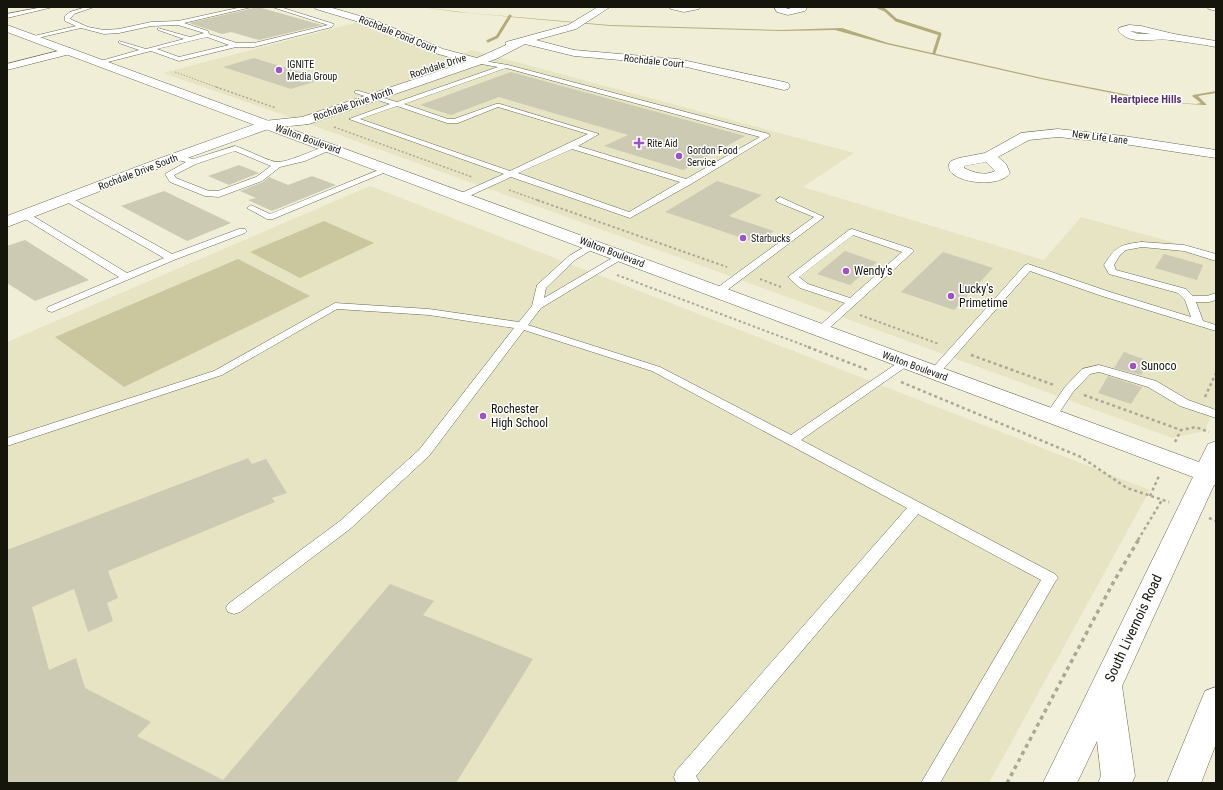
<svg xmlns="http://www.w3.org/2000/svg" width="1223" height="790" viewBox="0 0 1223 790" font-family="'Roboto Condensed',sans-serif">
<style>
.built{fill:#e7e4c4}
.green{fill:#cac69d}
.water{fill:#b1ac79}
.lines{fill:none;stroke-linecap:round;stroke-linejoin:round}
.stream{stroke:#b1ac79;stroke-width:3}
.building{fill:#cccab3}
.lane-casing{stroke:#6a6954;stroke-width:1}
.street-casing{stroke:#6a6954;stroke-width:1}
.secondary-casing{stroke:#6a6954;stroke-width:1}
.path-far4{stroke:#aaa895;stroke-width:1;stroke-dasharray:1.5 1.5;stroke-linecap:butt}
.path-far3{stroke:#aaa895;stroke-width:1.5;stroke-dasharray:2 2;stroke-linecap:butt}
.path-far2{stroke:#aaa895;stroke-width:2;stroke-dasharray:2.5 2.5;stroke-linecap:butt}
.path-far1{stroke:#aaa895;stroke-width:2.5;stroke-dasharray:3 3;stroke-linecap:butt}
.path{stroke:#aaa895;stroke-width:3.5;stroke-dasharray:4 4;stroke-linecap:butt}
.lane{fill:#fff;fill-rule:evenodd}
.street{fill:#fff;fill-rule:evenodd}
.secondary{fill:#fff;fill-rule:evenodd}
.poi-dot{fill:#9f52c4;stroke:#fff;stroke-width:1.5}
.labels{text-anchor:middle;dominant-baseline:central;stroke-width:3;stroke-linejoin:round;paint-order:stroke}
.far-street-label{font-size:10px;fill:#15150c;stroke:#fff}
.far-poi-label{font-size:10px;fill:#15150c;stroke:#fff;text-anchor:start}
.far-neighbourhood-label{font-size:11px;font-weight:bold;fill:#58336b;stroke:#fff}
.poi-label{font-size:12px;fill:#15150c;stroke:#fff;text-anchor:start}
.near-street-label{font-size:14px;fill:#15150c;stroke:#fff}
</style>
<rect width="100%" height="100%" fill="#f0eed6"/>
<g class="built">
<path d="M359 22 450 58 472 50 854 153 803 187 1044 260 1081 217 1216 254V401L1205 431 1172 438 686 260 278 113 163 73Z"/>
<path d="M370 186 1150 490 989 783H7V342Z"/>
</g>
<g class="green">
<path d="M324 221 374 243 300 278 250 252Z"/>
<path d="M238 259 310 296 124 387 55 337Z"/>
</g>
<path class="water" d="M421 7 469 13 609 25 780 30 842 28 888 43 1042 78 1165 102 1196 104 1201 103 1192 96 1193 95 1216 91V93L1198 96 1207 105H1204L1157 102 1041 79 886 44 835 30 781 31 611 26 457 12Z"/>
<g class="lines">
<g class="stream">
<path d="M878 7 885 10 896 20 940 34 934 53"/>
<path d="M488 41 497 37 510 16"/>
</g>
</g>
<g class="building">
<path d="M258 7 322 25 259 40 231 32 222 34 189 23Z"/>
<path d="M254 58 323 79 291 89 223 67Z"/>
<path d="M511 72 745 136 683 170 604 146 628 135 499 97 451 115 420 105Z"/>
<path d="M239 165 259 173 229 185 208 176Z"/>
<path d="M312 176 336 185 272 211 248 200 256 198 240 191 263 182 269 177 288 185Z"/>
<path d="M717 181 762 195 729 216 774 231 757 243 665 212Z"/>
<path d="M164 191 231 223 187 241 121 206Z"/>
<path d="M25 240 52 257 89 280 35 301 7 283V246Z"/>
<path d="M845 251 877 262 850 285 817 274Z"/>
<path d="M943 252 993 268 954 310 901 292Z"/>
<path d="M1164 254 1203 265 1197 280 1155 268Z"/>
<path d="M1124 352 1149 361 1141 375 1114 368Z"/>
<path d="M1108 376 1142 387 1131 404 1098 393Z"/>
<path d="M248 458 252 464 266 459 287 493 272 498 275 502 108 571 118 598 107 603 113 621 88 632 74 589 32 607 49 670 76 658 85 688 151 722 137 736 223 780 390 584 434 601 423 615 533 659 456 783H7V550Z"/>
</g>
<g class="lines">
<g class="lane-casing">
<g id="lane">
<path d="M43 7H53L7 18V14Z"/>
<path d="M86 7H94L74 14 70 19 88 27 104 30 119 29 151 22 178 21 242 7H252L184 23 208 31 209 34 237 43H254L328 25 272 7H280L334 24 332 27 254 47H236L179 61 151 51 100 64 97 62 139 50 119 43V41L146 49 184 39 158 30V28L190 37 204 33 178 25 151 26 119 33 104 34 81 28 33 39 30 37 76 26 65 21V16L70 12ZM207 37 229 45 179 57 157 49Z"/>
<path d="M478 60 508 65 769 134 770 136 691 184 630 218 511 177 465 198H459L458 196 459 194 504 174 349 119 390 104 355 93V91H359L397 102 498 67 476 63V61ZM506 68 760 137 686 179 578 146 599 134 500 104H496L454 119H448L404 104ZM397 106 447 123H458L498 107 588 134 510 171 360 119ZM572 149 680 182 629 212 518 173Z"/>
<path d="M235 146C246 149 271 163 279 162 294 161 323 144 334 146L335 148 305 161 280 167 262 181 219 197 205 196 170 182 165 174 186 162 174 159V155H177L193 159ZM235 151 271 166 256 177 218 191H209L176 178 174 175 196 164Z"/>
<path d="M386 167H389L393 169 273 219H267L247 208 251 205 270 214Z"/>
<path d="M68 196 172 254 239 229H245L247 231 245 233 174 260 52 312 48 311 47 309 48 307 119 277 22 217 21 215 22 213H28L127 273 164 258 65 201 64 199Z"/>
<path d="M780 197 824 217 722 294H714L713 292 714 290 814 217 777 202 776 200Z"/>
<path d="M852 229 912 249 914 251 825 332H817L816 330 817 328 845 303 800 288 788 277 849 230ZM853 235 902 252 850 298 808 284 799 277Z"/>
<path d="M593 242 596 243 598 245 596 247 575 260 546 288 544 298 619 254H625L627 256 541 308 528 325 660 367 791 435 902 360H910L912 362 910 364 801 440 1055 574 1058 578 1055 582 940 783H921L1041 580 918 514 696 776 700 783H676L674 777 676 771 907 508 652 371 524 330 429 456 350 529 240 612 234 614 228 612 226 608 228 604 340 521 419 450 514 328 429 315 337 309 222 375 7 446V438L214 371 335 303 429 309 519 322 532 306 537 285 569 256Z"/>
<path d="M1142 242 1184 245 1216 254V261L1184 251 1142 247 1126 250 1120 255 1114 265 1116 270 1186 289 1193 296H1207L1216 293V300L1209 302H1196L1203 321 1216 325V331L1102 296 1030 271 938 375H930L928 373 1025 265 1028 264 1110 292 1191 317 1185 300 1178 293 1109 274 1104 265C1115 247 1121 244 1142 242Z"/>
<path d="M1099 365 1156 381 1188 400 1216 410V418L1180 406 1148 387 1099 372 1090 374 1073 392 1055 419H1047L1045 416 1047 413 1065 387 1082 369Z"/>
</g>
</g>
<g class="street-casing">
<g id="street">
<path d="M314 7H329L377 21 443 49 477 58 506 45V42L568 25 598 7H610L576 29 536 40 574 50 678 59 784 82 788 83 790 86 788 89 784 90 678 65 574 56 525 44 496 59 309 124 271 128 165 166 7 227V216L155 160 264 121 302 117 466 62 435 53 369 25 316 9Z"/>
<path d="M669 7H701L699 9 684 12 671 9Z"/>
<path d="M774 7H784L788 9 794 7H805L807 9 805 11 788 15 777 12Z"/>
<path d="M1207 7H1216V11L1209 9Z"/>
<path d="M1129 25 1141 26 1174 34 1216 41V47C1201 44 1185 42 1170 40 1153 37 1130 47 1118 30L1119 28ZM1130 31 1151 34H1138Z"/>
<path d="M70 48 75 51 74 53 7 70V64Z"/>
<path d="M1058 129 1124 136 1216 150V158L1124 144 1058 137 1029 140 998 157 1006 164 1010 173C1001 187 963 184 952 173 949 171 949 167 949 164L951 161 959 158 985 153 1021 133ZM986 162 995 171C985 176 974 173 964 168V166Z"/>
</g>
</g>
<g class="secondary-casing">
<g id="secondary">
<path d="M7 25 1199 462 1208 444 1216 441V485H1214L1122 686 1135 776 1132 783H1098L1101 776 1097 741 1077 783H1043L1193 477 7 32Z"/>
<path d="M1216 687V744L1201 783H1167L1205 691Z"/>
</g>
</g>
<path class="path-far4" d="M175 72 219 88"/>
<g class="path-far3">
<path d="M216 87 276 108"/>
<path d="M334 127 472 177"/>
<path d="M509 190 540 201"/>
</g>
<g class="path-far2">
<path d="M537 200 727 267"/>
<path d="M617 275 811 348"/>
<path d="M760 279 781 287"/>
<path d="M860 315 939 344"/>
</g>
<g class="path-far1">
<path d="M808 347 868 370"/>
<path d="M971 355 1054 385"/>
<path d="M901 382 1081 457 1127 488 1169 502"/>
<path d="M1084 395 1181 430 1196 427 1209 432"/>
<path d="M1205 397 1216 373"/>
<path d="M1175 442 1181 430"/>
<path d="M1150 496 1159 476"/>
<path d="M1209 518 1216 521"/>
<path d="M1138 540 1162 500"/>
</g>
<path class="path" d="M1007 783 1113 583 1139 539"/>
<use href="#lane" class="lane"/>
<use href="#street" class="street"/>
<use href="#secondary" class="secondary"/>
</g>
<g class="poi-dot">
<circle cx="279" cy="70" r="4"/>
<path d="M637 137h4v4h4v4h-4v4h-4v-4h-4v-4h4z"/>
<circle cx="679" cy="156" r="4"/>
<circle cx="743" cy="238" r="4"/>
<circle cx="846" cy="271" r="4"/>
<circle cx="951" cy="296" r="4"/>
<circle cx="1133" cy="366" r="4"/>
<circle cx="483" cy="416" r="4"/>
</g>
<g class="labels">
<g class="far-street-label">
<text transform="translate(398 34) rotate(22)">Rochdale Pond Court</text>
<text transform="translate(654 61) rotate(6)">Rochdale Court</text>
<text transform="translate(438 66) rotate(-18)">Rochdale Drive</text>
<text transform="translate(353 104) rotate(-19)">Rochdale Drive North</text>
<text transform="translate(1100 137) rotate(7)">New Life Lane</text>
<text transform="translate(308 139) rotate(20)">Walton Boulevard</text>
<text transform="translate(138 172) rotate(-21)">Rochdale Drive South</text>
<text transform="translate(612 252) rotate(21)">Walton Boulevard</text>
<text transform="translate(915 366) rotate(20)">Walton Boulevard</text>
</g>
<g class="far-poi-label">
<text x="287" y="64">IGNITE<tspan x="287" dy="12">Media Group</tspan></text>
<text x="647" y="143">Rite Aid</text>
<text x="687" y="150">Gordon Food<tspan x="687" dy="12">Service</tspan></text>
<text x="751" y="238">Starbucks</text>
</g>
<g class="far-neighbourhood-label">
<text x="1146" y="99">Heartpiece Hills</text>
</g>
<g class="poi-label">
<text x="854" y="271">Wendy's</text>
<text x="959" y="289">Lucky's<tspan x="959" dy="14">Primetime</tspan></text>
<text x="1141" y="366">Sunoco</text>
<text x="491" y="409">Rochester<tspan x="491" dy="14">High School</tspan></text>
</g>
<g class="near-street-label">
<text transform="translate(1133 628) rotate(-65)">South Livernois Road</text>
</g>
</g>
<rect width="1223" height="790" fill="none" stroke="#15150c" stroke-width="16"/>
</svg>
